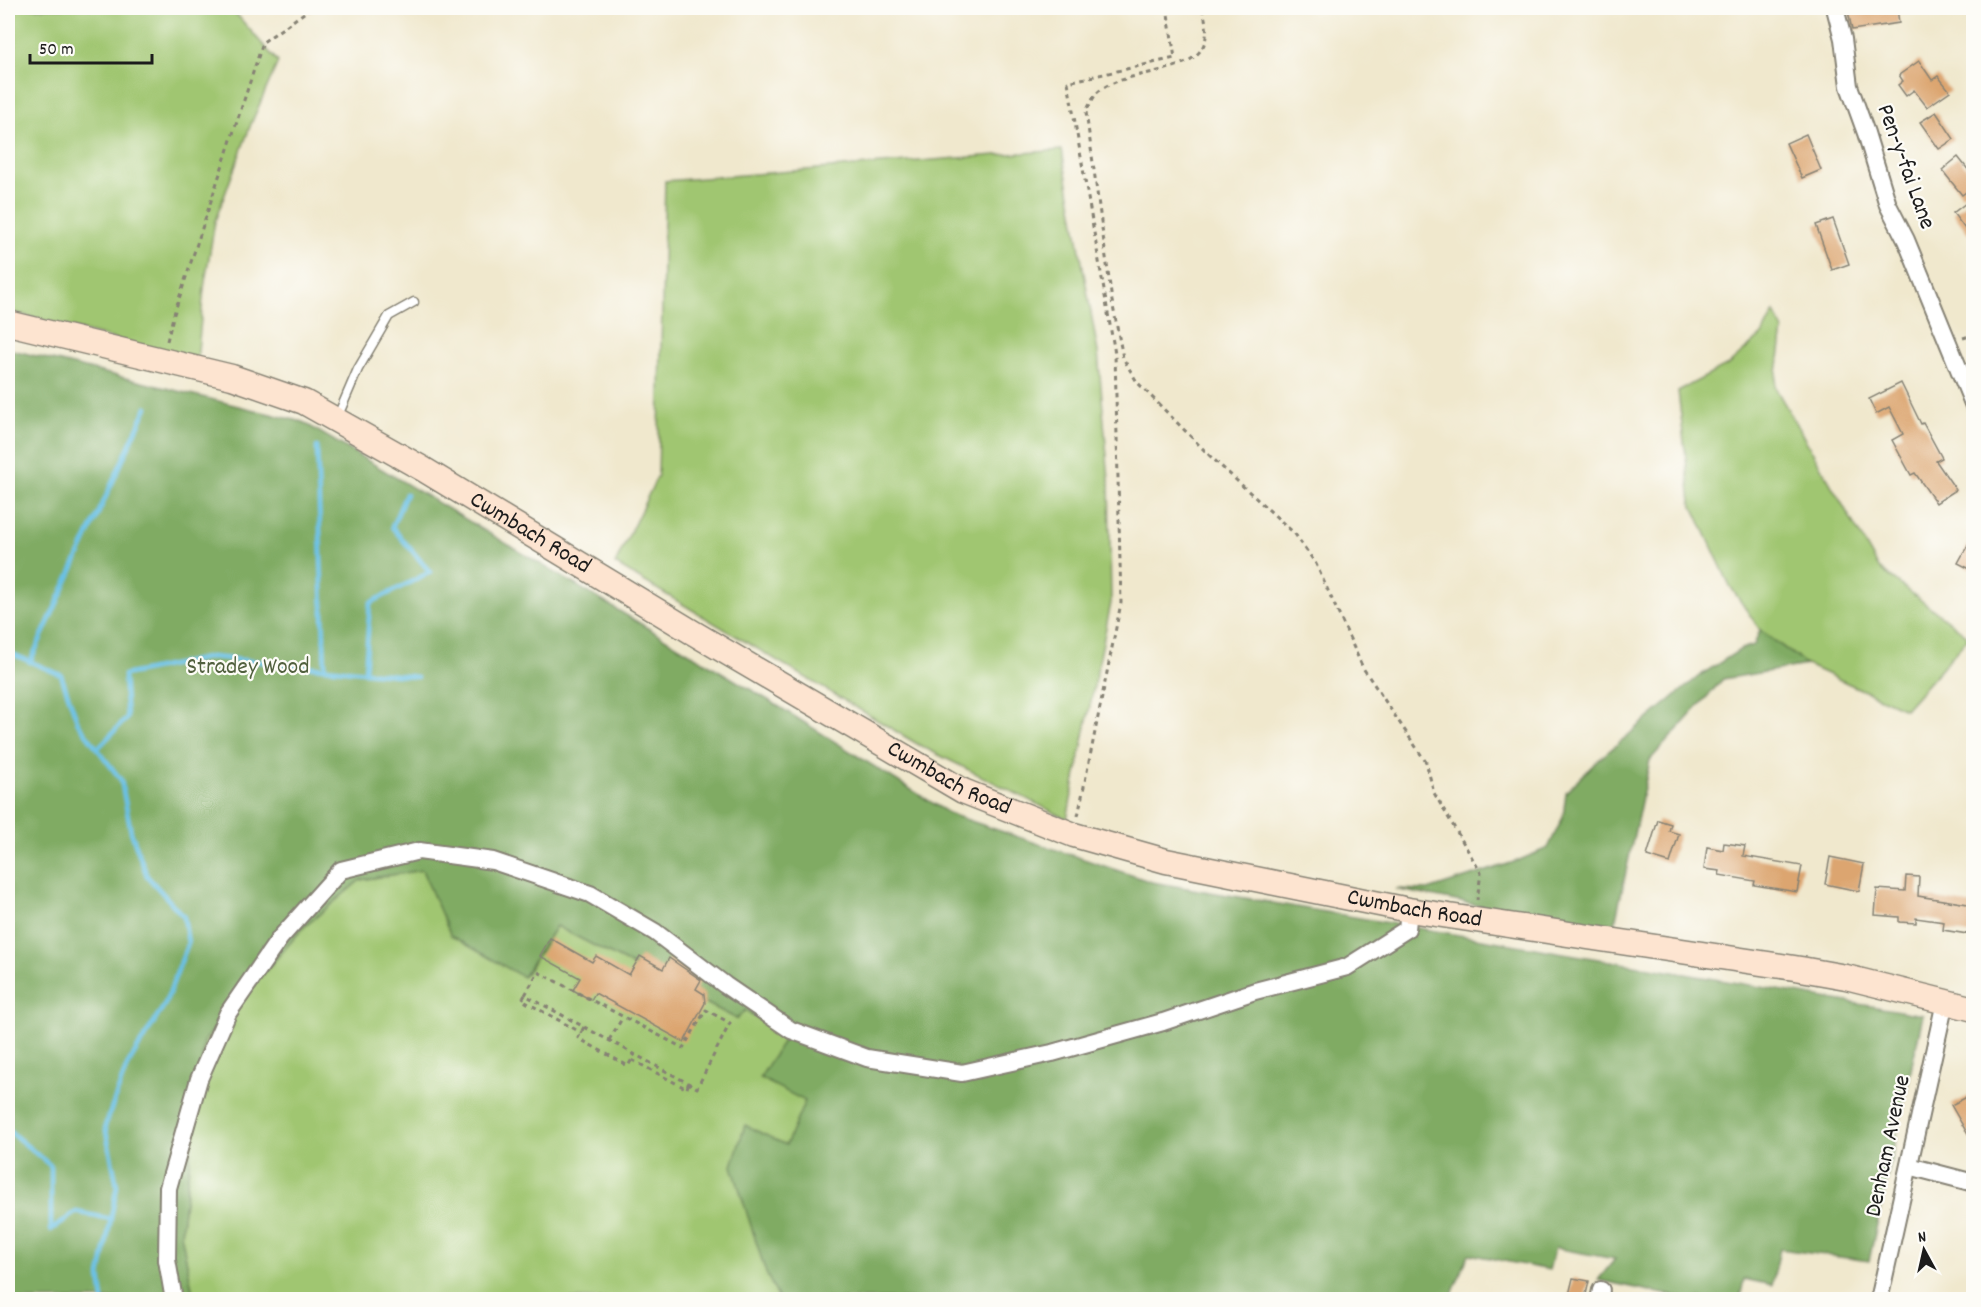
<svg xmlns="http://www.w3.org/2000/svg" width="1981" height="1307" viewBox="0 0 1981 1307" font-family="Dekko,sans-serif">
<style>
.green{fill:#a0c671;stroke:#5e7146;stroke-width:1.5}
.forest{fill:#80ab63;stroke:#4e6440;stroke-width:1.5}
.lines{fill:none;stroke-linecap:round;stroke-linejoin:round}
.stream{stroke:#69c1e7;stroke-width:4.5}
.building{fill:#dca570}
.service-casing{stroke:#868274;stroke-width:11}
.minor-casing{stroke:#868274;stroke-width:20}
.secondary-casing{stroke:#868274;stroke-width:27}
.path{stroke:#868274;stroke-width:3;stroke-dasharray:4.5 4.5;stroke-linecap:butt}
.service{stroke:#fff;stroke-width:8}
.minor{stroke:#fff;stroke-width:16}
.secondary{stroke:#fde4d0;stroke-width:24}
.labels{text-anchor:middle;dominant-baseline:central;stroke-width:4.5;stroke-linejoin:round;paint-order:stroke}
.street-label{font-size:24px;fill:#1c1c1c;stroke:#fdfcf7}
.park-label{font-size:24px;fill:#51603e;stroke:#fdfcf7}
</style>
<rect width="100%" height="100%" fill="#fdfcf7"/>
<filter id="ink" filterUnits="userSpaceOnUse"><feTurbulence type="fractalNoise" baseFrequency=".0167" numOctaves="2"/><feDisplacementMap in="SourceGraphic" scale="12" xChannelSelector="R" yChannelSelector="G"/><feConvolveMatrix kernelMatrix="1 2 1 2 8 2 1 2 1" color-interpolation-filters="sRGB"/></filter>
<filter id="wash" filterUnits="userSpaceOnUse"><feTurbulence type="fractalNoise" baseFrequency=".008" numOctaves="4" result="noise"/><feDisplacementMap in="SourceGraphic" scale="24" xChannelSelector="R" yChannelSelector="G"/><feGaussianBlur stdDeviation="1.35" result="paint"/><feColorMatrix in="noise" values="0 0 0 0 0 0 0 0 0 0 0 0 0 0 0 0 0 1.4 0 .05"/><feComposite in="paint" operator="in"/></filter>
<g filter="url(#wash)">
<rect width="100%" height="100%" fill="#f0e8cd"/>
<g class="green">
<path d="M8 8H231L278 62 251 124 215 221 204 288 197 361 8 311Z"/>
<path d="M1062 150 1098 352 1109 480 1111 603 1067 819 919 745 615 564 658 475 665 181Z"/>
<path d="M1774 312 1783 330 1775 387 1879 568 1969 637 1905 709 1807 665 1760 630 1730 586 1691 502 1678 391 1728 365 1762 335Z"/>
<path d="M422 870 449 929 524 977 556 926 737 1019 745 1010 787 1036 760 1078 806 1100 787 1146 766 1273 779 1299H194L181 1234 204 1041 303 928 360 880Z"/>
</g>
<g class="forest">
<path d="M8 349 303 422 770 701 950 814 1152 882 1923 1015 1869 1261 1780 1249 1772 1285 1744 1279 1740 1299H1688L1598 1280 1615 1259 1555 1248 1549 1270 1469 1254 1450 1299H779L766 1273 732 1166 745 1125 786 1145 805 1101 760 1078 786 1036 745 1010 737 1019 556 926 523 977 451 936 422 870 360 880 303 928 204 1041 181 1234 194 1299 8 1300Z"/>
<path d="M1760 630 1807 665 1723 679 1650 760 1613 932 1395 889 1428 890 1517 861 1548 848 1563 817 1566 792 1597 761 1699 676 1741 649 1754 645Z"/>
</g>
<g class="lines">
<g class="stream">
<path d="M317 447 325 668"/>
<path d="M8 652 61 675 78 723 121 780 131 832 147 876 184 917 188 943 165 1004 127 1066 105 1126 117 1186 100 1276 103 1300"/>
<path d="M30 662 147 407"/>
<path d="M365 672 370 603 430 572 392 527 406 494"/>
<path d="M97 749 127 718 124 675 211 657 417 677"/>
<path d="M8 1130 51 1166V1230L76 1212 111 1219"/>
</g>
</g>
<g id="blocks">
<g class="building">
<path d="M1858 8H1897L1899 23 1852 30 1848 11 1858 10Z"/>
<path d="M1919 61 1932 80 1938 76 1950 91 1927 107 1914 90 1906 96 1898 85 1903 81 1899 75Z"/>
<path d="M1936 112 1954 139 1939 149 1920 122Z"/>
<path d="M1806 134 1821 170 1802 178 1786 143Z"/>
<path d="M1958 157 1974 177V186L1962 195 1942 170Z"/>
<path d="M1974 197V241L1953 213Z"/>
<path d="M1833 219 1849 264 1832 270 1816 225Z"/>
<path d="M1901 383 1921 424 1923 423 1942 458 1936 461 1956 490 1936 503 1915 473 1911 475 1892 440 1903 434 1889 407 1876 414 1869 399Z"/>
<path d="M1974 534V571L1958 563Z"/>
<path d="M1658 820 1671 824 1669 831 1679 834 1670 863 1647 856Z"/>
<path d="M1724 843 1745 846 1743 856 1802 866 1797 892 1754 885 1755 881 1719 875 1720 871 1704 869 1707 847 1723 850Z"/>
<path d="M1830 857 1864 864 1859 891 1825 884Z"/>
<path d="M1906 876 1919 877 1918 896 1974 905V935L1943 930 1944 922 1916 918V923L1899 922V917L1875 915 1877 889 1905 891Z"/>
<path d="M550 938 592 962 596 956 629 975 640 956 663 969 669 958 701 980 696 989 704 994 705 1003 684 1042 595 993 591 1000 573 990 580 978 540 956Z"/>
<path d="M1969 1096 1974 1103V1145L1951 1105Z"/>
<path d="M1573 1278 1589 1281 1585 1299H1568Z"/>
</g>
</g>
</g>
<g filter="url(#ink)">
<use href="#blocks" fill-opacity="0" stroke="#868274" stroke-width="1.5"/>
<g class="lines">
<g class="service-casing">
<path id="service" d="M337 418 358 369 389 316 414 302"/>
</g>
<g class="minor-casing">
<g id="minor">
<path d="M1835 8 1843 39 1849 86 1866 133 1888 205 1906 240 1974 406"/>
<path d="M1909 1166 1974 1183"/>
<path d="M174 1300 167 1260 168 1188 199 1079 228 1013 280 938 341 870 419 851 493 861 590 894 655 932 725 985 791 1030 867 1058 962 1073 1052 1053 1163 1022 1255 991 1347 967 1407 929 1409 910"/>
<path d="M1599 1300 1601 1290"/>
<path d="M1879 1300 1945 1002"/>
</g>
</g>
<g class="secondary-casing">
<g id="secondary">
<path id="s1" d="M8 323 232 377 304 402 423 469 692 632 963 791 1074 835 1166 861 1409 910 1801 969 1846 977 1974 1009"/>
</g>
</g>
<g class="path">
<path d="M1202 8C1228 84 1132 62 1098 92 1093 97 1089 106 1086 112L1112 301 1123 358 1137 382 1210 456 1295 534 1316 564 1363 668 1426 762 1434 793 1481 873 1477 900"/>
<path d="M1963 338 1974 335"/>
<path d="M167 341 173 317 263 42 311 8"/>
<path d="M1078 816 1121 603 1115 354 1068 82 1175 58 1167 8"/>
<path d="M538 972 683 1048 706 1010 730 1023 697 1088 525 995Z"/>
<path d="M525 995 522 1000 582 1033"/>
<path d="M584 1027 578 1038 628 1066 635 1054"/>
<path d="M609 1040 623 1017"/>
<path d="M632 1060 687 1089 688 1084"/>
</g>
<use href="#service" class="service"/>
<use href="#minor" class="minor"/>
<use href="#secondary" class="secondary"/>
</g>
</g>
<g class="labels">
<g class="street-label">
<text transform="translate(1905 167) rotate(70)">Pen-y-fai Lane</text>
<text stroke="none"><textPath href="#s1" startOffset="568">Cwmbach Road</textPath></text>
<text stroke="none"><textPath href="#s1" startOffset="1054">Cwmbach Road</textPath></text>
<text stroke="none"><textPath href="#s1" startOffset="1540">Cwmbach Road</textPath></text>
<text transform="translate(1889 1146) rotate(-78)">Denham Avenue</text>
</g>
<g class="park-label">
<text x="248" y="668">Stradey Wood</text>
</g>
</g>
<rect width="1981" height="1307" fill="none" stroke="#fdfcf7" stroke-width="30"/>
<g transform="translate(1924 1250) rotate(352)" stroke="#fdfcf7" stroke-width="4.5" paint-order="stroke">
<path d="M0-4.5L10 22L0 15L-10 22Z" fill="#1c1c1c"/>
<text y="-9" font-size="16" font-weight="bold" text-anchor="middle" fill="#1c1c1c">N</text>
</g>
<path d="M30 54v9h122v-9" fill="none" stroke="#1c1c1c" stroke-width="3"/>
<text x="39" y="54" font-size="18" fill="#1c1c1c" stroke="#fdfcf7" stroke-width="4.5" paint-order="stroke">50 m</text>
</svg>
